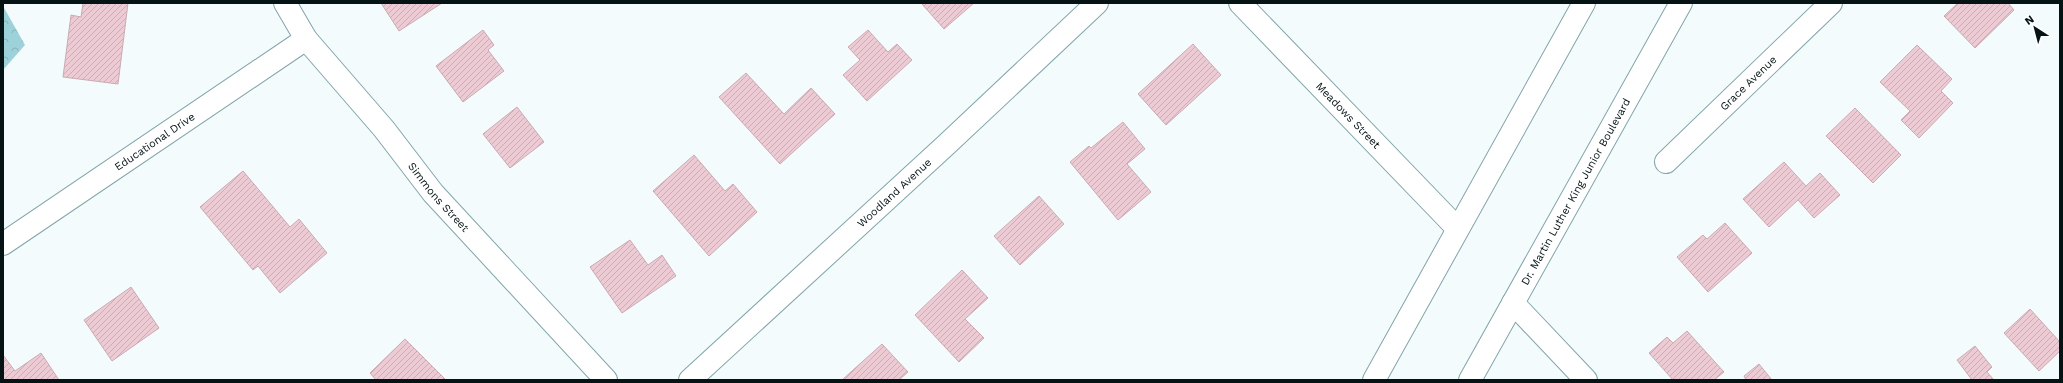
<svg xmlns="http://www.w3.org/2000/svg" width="2063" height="383" viewBox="0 0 2063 383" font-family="'Work Sans',sans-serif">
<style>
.forest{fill:url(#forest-crowns)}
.building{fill:url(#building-hatch);stroke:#cbaab3}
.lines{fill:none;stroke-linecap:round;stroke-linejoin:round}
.minor-casing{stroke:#81a5ab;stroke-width:24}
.tertiary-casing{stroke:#81a5ab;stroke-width:24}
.primary-casing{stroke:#81a5ab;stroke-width:24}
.minor{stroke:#fff;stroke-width:22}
.tertiary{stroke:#fff;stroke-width:22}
.primary{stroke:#fff;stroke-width:22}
.labels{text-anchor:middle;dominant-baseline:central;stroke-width:3;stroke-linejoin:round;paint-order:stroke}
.street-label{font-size:11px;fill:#051315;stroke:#fff}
</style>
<defs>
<pattern id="forest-crowns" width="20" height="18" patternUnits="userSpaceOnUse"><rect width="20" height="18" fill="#9ed2db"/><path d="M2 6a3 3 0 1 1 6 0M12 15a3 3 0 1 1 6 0" fill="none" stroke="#87b3bb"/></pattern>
<pattern id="building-hatch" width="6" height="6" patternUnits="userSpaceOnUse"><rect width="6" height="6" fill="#edcbd4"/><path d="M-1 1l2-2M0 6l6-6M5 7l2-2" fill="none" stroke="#caadb5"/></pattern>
</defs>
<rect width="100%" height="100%" fill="#f4fbfc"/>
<path class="forest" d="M3 6 25 45 3 70Z"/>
<g class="building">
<path d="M83 3H128L118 84 63 77 71 15 81 17Z"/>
<path d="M381 3H442L399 31Z"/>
<path d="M921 3H974L944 29Z"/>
<path d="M1958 3H2008L2014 10 1975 48 1944 16Z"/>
<path d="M483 30 494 45 488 50 504 71 463 102 436 66Z"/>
<path d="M868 30 888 52 897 44 912 60 867 101 843 75 860 60 848 47Z"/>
<path d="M1193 44 1221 75 1166 125 1138 94Z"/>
<path d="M1917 45 1952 79 1941 91 1953 103 1919 138 1901 120 1910 111 1880 82Z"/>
<path d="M746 73 784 114 811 88 835 114 780 164 719 97Z"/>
<path d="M517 107 544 142 510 168 483 134Z"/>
<path d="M1855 108 1901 155 1873 183 1826 136Z"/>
<path d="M1123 122 1145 149 1127 164 1151 192 1118 220 1070 162 1089 146 1091 148Z"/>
<path d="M694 155 725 191 733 184 757 212 709 256 653 191Z"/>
<path d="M1784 162 1806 186 1820 173 1840 195 1814 218 1798 200 1769 227 1743 199Z"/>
<path d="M243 171 290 227 299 219 327 253 280 293 258 266 253 270 200 207Z"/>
<path d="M1039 196 1064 224 1020 265 994 236Z"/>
<path d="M1725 223 1752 253 1708 292 1677 257 1703 235 1707 239Z"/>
<path d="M630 240 648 265 662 255 676 276 622 313 590 267Z"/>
<path d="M962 270 988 298 965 319 984 338 959 362 915 315Z"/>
<path d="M131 287 159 328 112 361 84 320Z"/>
<path d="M2030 309 2060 342V351L2039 371 2004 333Z"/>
<path d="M1687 331 1724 372 1714 380H1673L1649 353 1667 337 1673 343Z"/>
<path d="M405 339 446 380H376L370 373Z"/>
<path d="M882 344 908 372 899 380H842Z"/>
<path d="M1975 346 1992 367 1987 372 1994 380H1972L1957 360Z"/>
<path d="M41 353 59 380H3V355L15 371Z"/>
<path d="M1759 364 1772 380H1746L1744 376Z"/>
</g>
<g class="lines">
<g class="minor-casing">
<g id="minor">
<path id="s1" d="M1240 3 1457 228"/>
<path id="s2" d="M1666 162 1831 3"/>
<path id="s3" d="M3 244 306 39"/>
<path d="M1513 303 1586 380"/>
<path id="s4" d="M690 380 946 145 1097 3"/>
</g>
</g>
<g class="tertiary-casing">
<g id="tertiary">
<path id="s5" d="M285 3 306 39 384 129 433 193 606 380"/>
</g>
</g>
<g class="primary-casing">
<g id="primary">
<path d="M1374 380 1584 3"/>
<path id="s6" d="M1470 380 1681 3"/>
</g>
</g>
<use href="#minor" class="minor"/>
<use href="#tertiary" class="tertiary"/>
<use href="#primary" class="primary"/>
</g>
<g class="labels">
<g class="street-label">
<text stroke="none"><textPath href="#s2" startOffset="114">Grace Avenue</textPath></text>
<text stroke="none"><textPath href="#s1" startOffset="156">Meadows Street</textPath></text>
<text stroke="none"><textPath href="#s3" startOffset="183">Educational Drive</textPath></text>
<text stroke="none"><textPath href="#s6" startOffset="216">Dr. Martin Luther King Junior Boulevard</textPath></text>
<text stroke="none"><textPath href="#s4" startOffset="277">Woodland Avenue</textPath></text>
<text stroke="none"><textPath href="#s5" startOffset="248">Simmons Street</textPath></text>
</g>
</g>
<rect width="2063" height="383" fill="none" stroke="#051315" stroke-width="8"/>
<g transform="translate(2035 28) rotate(324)" stroke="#ffffff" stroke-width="3" paint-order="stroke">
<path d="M0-3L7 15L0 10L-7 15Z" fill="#051315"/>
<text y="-6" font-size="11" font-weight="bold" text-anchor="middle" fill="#051315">N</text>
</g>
</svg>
